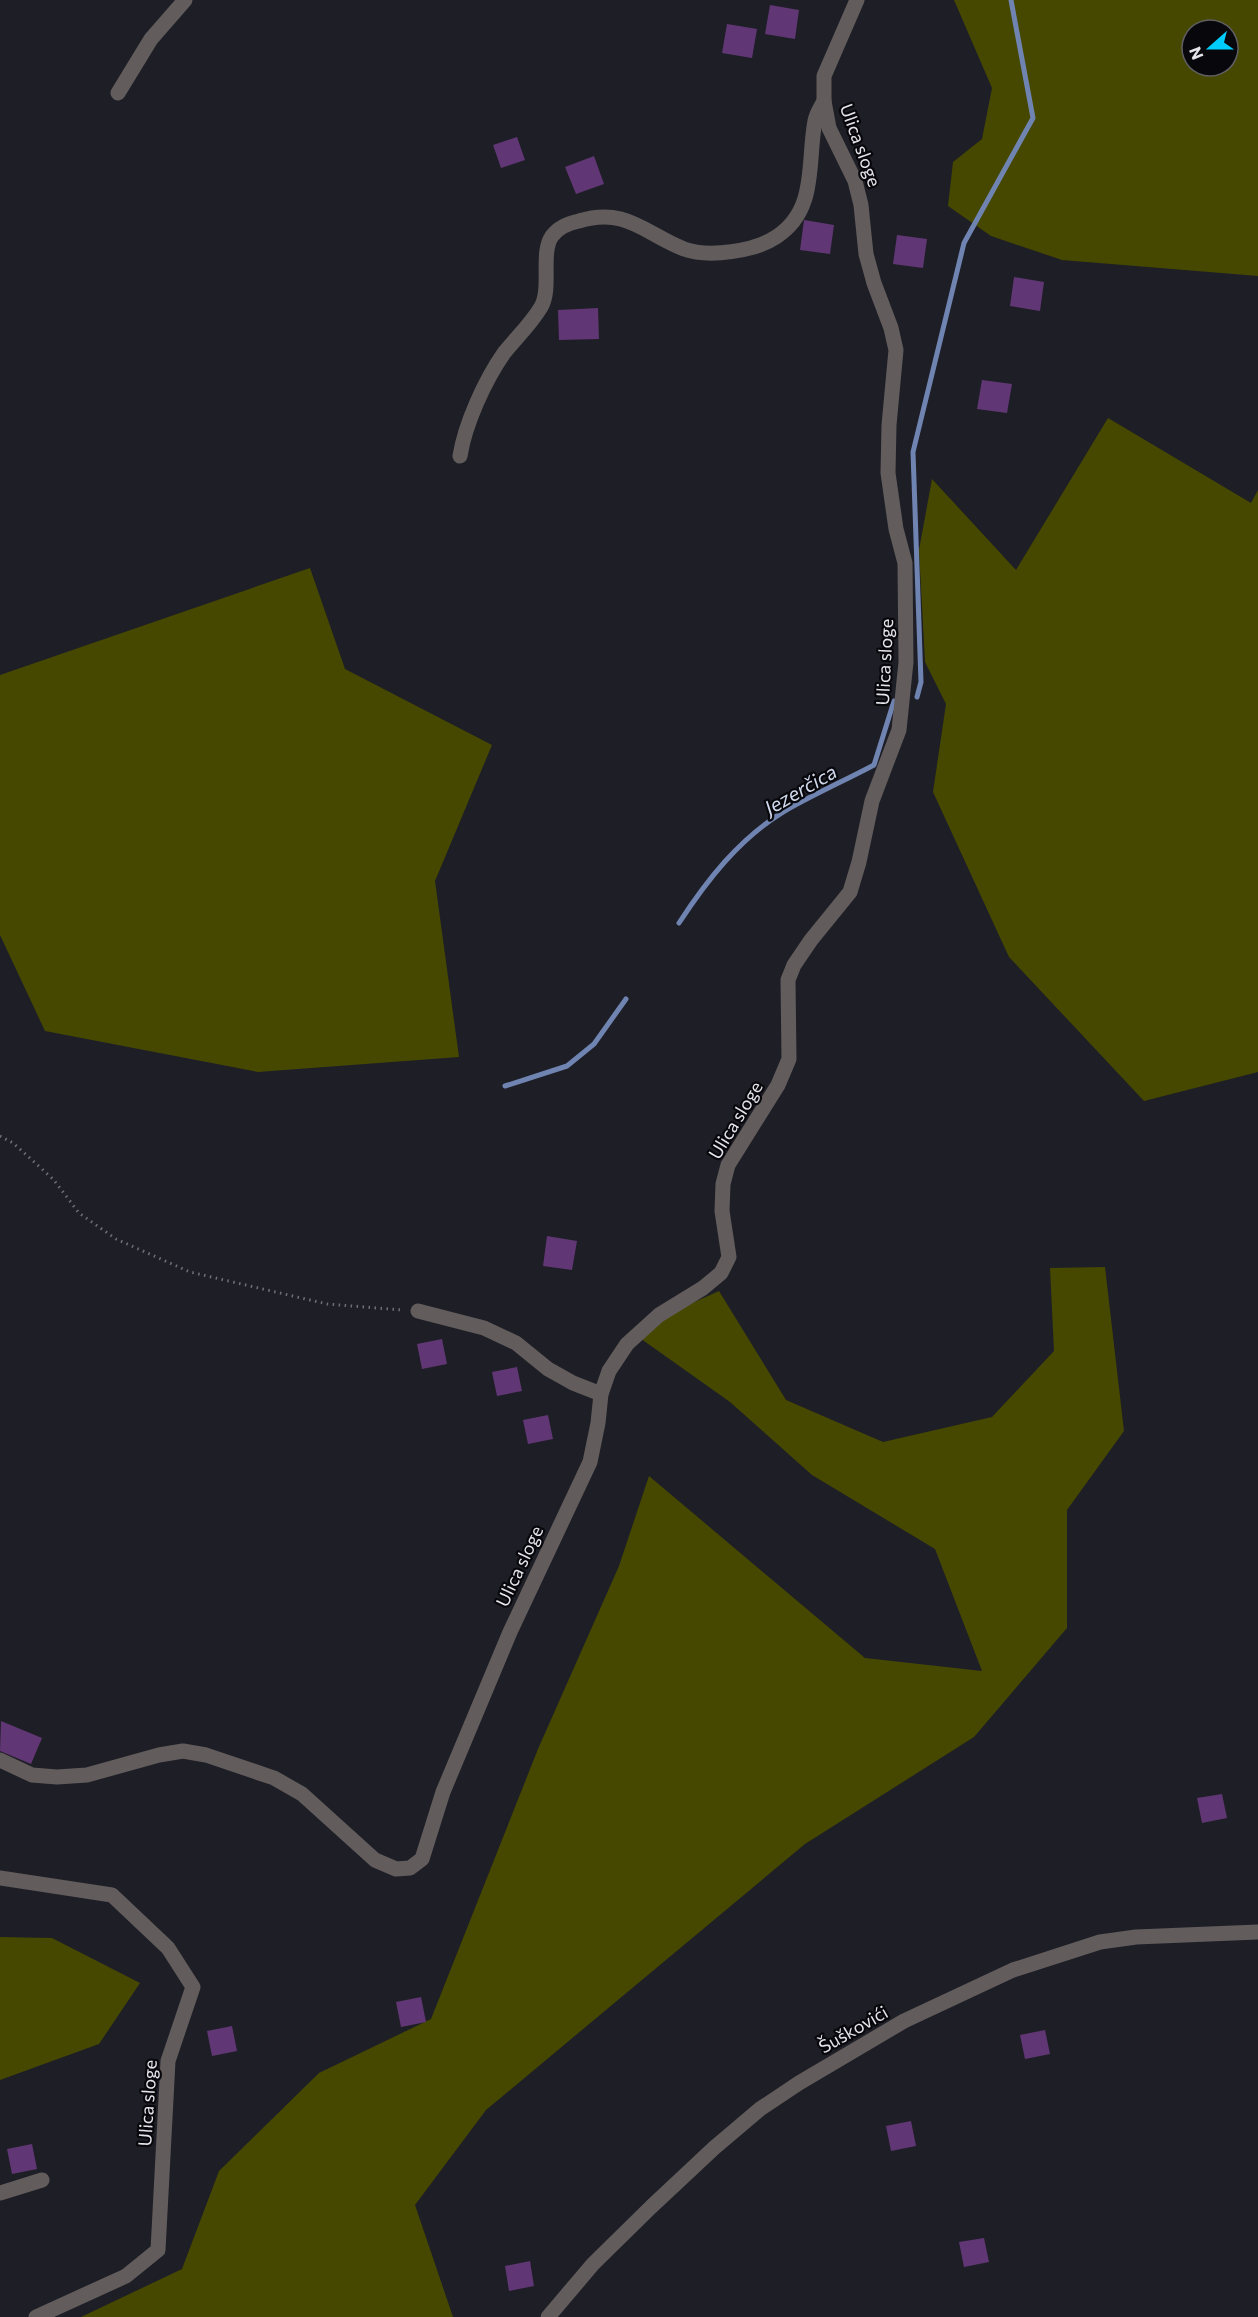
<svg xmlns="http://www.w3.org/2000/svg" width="1258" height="2317" viewBox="0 0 1258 2317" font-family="Commissioner,sans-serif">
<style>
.forest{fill:#464800;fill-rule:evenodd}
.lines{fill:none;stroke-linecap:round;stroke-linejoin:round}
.stream{stroke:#7084b2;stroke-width:5}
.building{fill:#603774}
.path{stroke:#707078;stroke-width:3;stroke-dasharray:1.5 4.5;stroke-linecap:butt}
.minor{stroke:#625d5c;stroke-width:15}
.labels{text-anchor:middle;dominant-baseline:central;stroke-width:4.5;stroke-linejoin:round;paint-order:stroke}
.street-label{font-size:18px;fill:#e4e4ea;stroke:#08080c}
.water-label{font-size:20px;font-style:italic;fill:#d1daed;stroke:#08080c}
</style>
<rect width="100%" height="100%" fill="#1e1e26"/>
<g class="forest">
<path d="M954 0H1258V276L1062 260 991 236 948 206 953 162 982 139 992 88ZM1192 30H1228V66H1192Z"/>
<path d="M1108 418 1251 503 1258 490V1072L1144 1101 1009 957 933 792 946 704 925 662 919 550 932 479 1016 570Z"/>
<path d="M310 568 345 669 492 745 435 881 459 1057 258 1072 45 1031 0 935V675Z"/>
<path d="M1105 1267 1124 1431 1067 1510V1628L974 1737 805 1844 486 2110 415 2205 453 2317H81L182 2269 219 2171 319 2073 431 2019 538 1749 619 1566 649 1476 865 1658 982 1671 935 1549 812 1475 730 1402 630 1331 719 1291 786 1400 883 1442 992 1417 1054 1351 1050 1268Z"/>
<path d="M0 1937 52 1938 140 1983 99 2044 0 2080Z"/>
</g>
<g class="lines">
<g class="stream">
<path d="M917 697 921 682 913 452 964 243 1033 118 1011 0"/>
<path d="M679 923C707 880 739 839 783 812 812 795 844 781 874 765L894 701"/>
<path d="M505 1086 567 1066 594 1044 626 999"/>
</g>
</g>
<g class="building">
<path d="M770 5 799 10 795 39 765 34Z"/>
<path d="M727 24 757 29 752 58 722 53Z"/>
<path d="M517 137 525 160 501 168 493 145Z"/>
<path d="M594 156 604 184 576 194 565 167Z"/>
<path d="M804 220 834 225 830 254 800 250Z"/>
<path d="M897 235 927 239 923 268 893 264Z"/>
<path d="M1014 277 1044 282 1040 311 1010 306Z"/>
<path d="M598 308 599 339 559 340 558 310Z"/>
<path d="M982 380 1012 384 1007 413 977 409Z"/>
<path d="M547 1236 577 1241 572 1270 543 1266Z"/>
<path d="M442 1339 447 1364 422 1369 417 1344Z"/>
<path d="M517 1367 522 1391 497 1396 492 1372Z"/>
<path d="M548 1415 553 1439 528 1444 523 1420Z"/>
<path d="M1 1721 42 1738 31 1764 0 1751Z"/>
<path d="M1222 1794 1227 1818 1202 1823 1197 1798Z"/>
<path d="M421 1997 426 2022 401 2027 396 2002Z"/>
<path d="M232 2026 237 2051 212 2056 207 2031Z"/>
<path d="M1045 2030 1050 2054 1025 2059 1020 2035Z"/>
<path d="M911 2121 916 2146 891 2151 886 2126Z"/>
<path d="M32 2144 37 2169 12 2174 7 2149Z"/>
<path d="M984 2238 989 2262 964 2267 959 2242Z"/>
<path d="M530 2261 534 2286 509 2291 505 2266Z"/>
</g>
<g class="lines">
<path class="path" d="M0 1136 13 1143 53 1179 79 1213 116 1239 190 1272 327 1304 402 1310"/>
<g class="minor">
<path d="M118 93 151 39 185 0"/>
<path d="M460 456C465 424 485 380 504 353 516 338 531 324 541 307 552 288 540 253 552 236 558 228 569 223 579 221 626 207 644 233 684 249 709 258 755 251 776 237 818 210 807 162 815 121 816 114 821 107 824 101"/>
<path d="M418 1311 484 1328 516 1343 548 1369 573 1383 601 1394"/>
<path d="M0 1760 32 1775 57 1777 87 1775 159 1755 183 1751 206 1755 274 1778 302 1794 375 1860 396 1869 410 1868 422 1859 443 1792 510 1632 590 1462 598 1423 601 1394 609 1371 627 1344 659 1315 703 1288 721 1273 729 1257 722 1211 723 1184 728 1165 778 1085 789 1059 788 980 794 965 811 940 850 892 859 862 872 801 899 730 906 662 905 563 896 529 888 473 889 425 896 350 891 328 874 283 866 254 861 205 855 181 829 128 824 101V76L857 0"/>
<path d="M0 1878 112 1895 168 1948 193 1987 168 2061 158 2250 126 2276 36 2317"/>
<path d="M0 2193 42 2180"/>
<path d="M548 2317 593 2264 651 2207 714 2148 760 2109 799 2083 904 2021 1013 1970 1100 1942 1136 1937 1258 1932"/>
</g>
</g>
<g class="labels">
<g class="street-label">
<text transform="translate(861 145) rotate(70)">Ulica sloge</text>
<text transform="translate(884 662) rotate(-87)">Ulica sloge</text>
<text transform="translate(735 1120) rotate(-59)">Ulica sloge</text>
<text transform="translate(519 1566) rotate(-65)">Ulica sloge</text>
<text transform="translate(853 2029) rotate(-30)">Šuškovići</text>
<text transform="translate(147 2103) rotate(-86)">Ulica sloge</text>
</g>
<g class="water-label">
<text transform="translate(800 789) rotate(-30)">Jezerčica</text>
</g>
</g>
<g transform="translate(1210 48) rotate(249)"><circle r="28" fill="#08080c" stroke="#606065" stroke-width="1.5"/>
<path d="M0-4.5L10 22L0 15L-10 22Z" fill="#00cbf9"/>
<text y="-9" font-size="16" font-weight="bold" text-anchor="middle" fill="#e4e4ea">N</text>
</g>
</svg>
